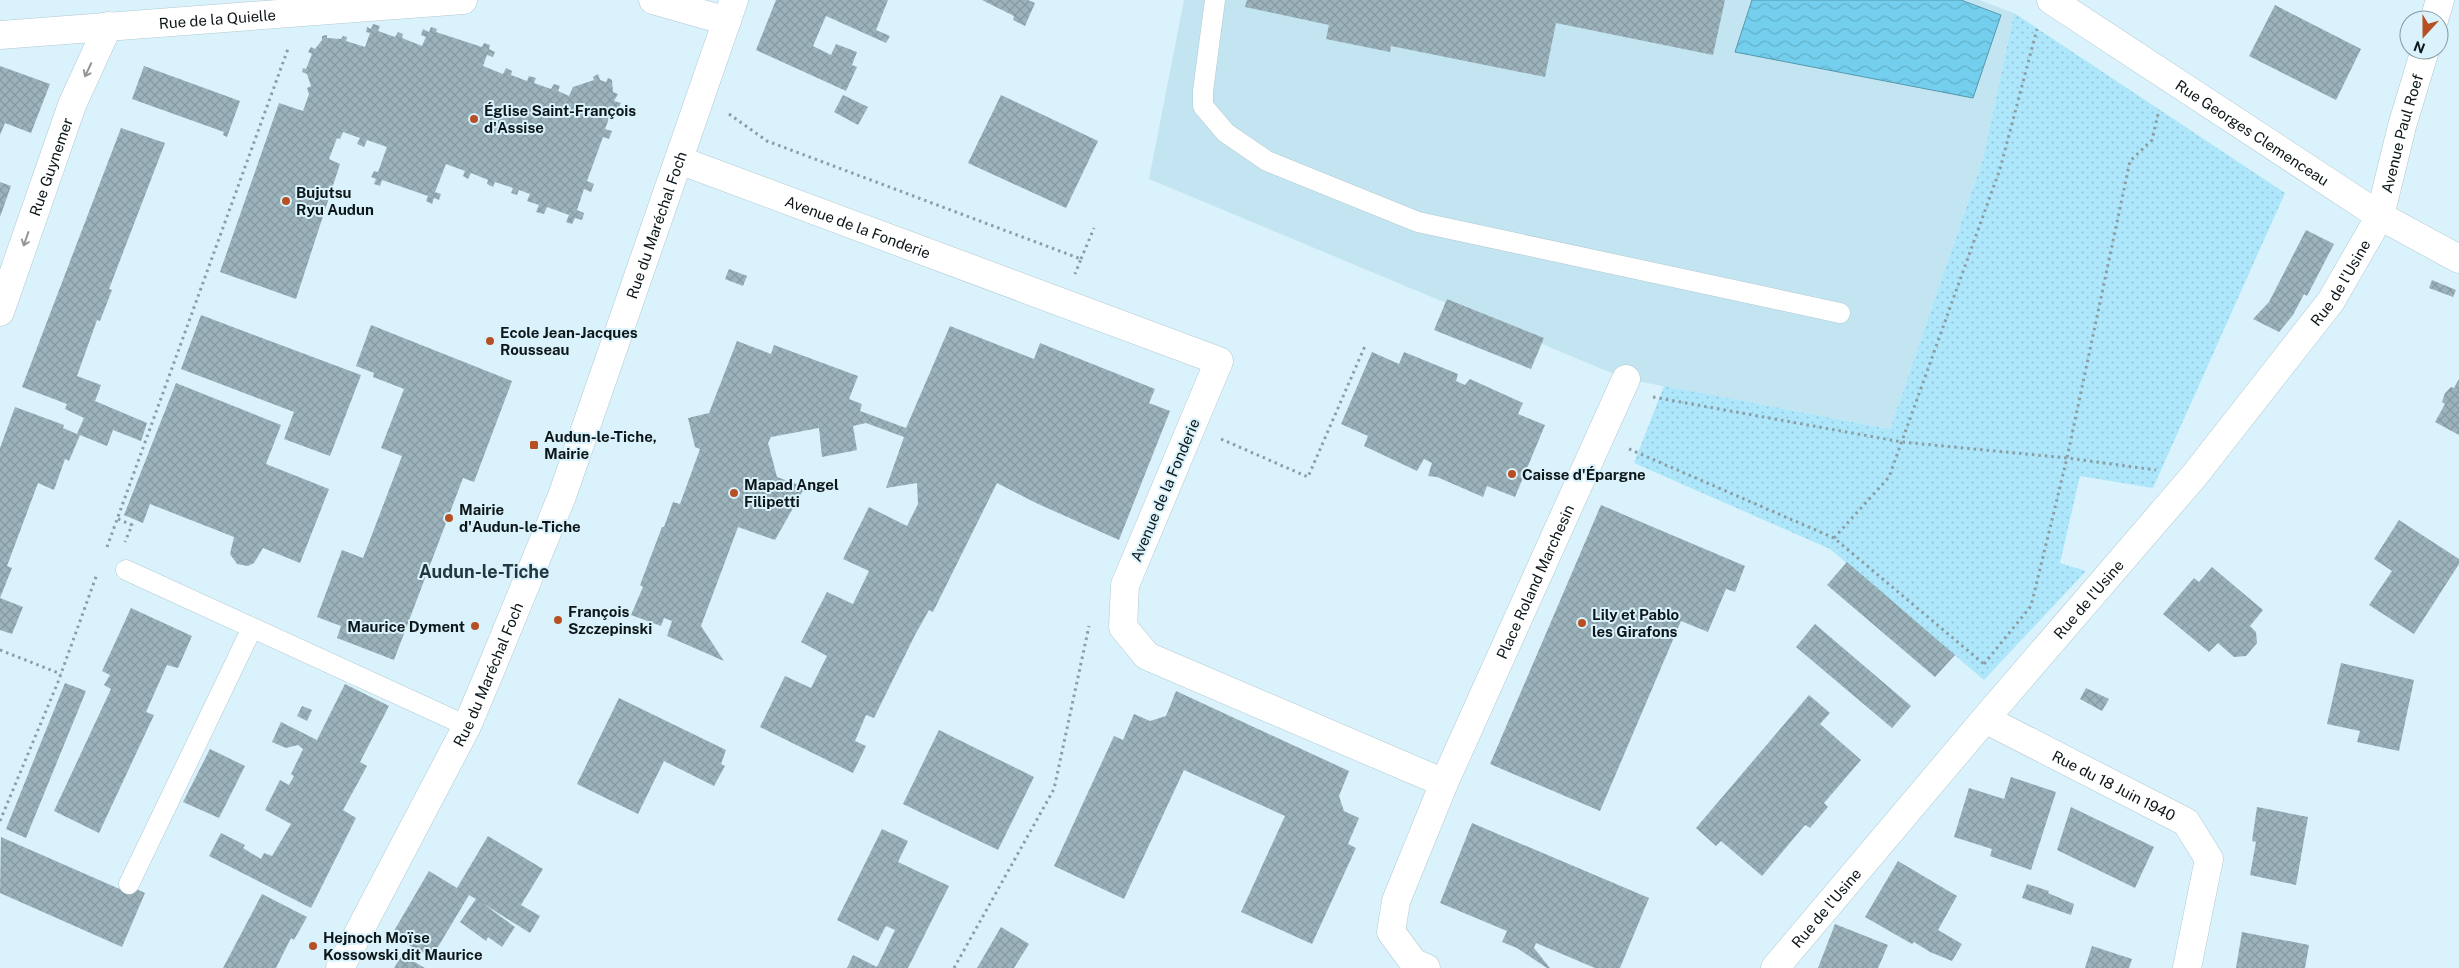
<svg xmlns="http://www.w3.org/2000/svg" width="2459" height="968" viewBox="0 0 2459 968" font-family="'Public Sans',sans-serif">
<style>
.built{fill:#c3e5f1}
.park{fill:url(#park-dots)}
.water{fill:url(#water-waves);stroke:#5498ad}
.building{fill:url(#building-cross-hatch)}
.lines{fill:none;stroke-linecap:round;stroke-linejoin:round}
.lane-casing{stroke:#b1c9d2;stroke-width:21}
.street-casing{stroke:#b1c9d2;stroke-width:29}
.secondary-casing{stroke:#b1c9d2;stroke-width:29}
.primary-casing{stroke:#b1c9d2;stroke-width:29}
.path{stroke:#8b9ea4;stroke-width:3;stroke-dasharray:2.5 4;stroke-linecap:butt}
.lane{stroke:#fff;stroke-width:20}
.street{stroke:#fff;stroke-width:28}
.secondary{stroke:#fff;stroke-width:28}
.primary{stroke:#fff;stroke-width:28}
.oneway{stroke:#929698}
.poi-dot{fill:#b65024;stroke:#d9f2fb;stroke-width:2}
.labels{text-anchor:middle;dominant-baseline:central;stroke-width:4;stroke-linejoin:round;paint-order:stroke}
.street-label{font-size:15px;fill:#0d1619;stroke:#d9f2fb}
.poi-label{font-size:15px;font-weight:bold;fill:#0d1619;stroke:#d9f2fb;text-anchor:start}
.quarter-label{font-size:18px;font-weight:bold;fill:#23373e;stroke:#d9f2fb}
</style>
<defs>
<pattern id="park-dots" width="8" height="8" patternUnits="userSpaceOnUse" patternTransform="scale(1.25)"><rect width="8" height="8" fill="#aee7fb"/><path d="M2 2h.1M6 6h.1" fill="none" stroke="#94c5d7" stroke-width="1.8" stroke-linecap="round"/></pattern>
<pattern id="water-waves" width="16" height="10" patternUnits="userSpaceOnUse" patternTransform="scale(1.25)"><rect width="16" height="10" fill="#73cfed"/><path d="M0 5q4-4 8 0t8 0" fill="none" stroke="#62b1cb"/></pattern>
<pattern id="building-cross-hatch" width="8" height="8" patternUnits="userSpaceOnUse" patternTransform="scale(1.25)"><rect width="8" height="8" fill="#9cb3bc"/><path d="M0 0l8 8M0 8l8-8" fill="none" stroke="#8599a1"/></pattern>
</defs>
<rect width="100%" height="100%" fill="#d9f2fb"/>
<path class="built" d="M1184 0H1979L2014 13 1983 159 1890 429 1626 379 1542 344 1543 338 1448 299 1446 303 1149 179Z"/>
<path class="park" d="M2014 13 2285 193 2153 488 2080 476 2060 563 2086 571 1984 680 1830 549 1634 463 1664 386 1890 429 1983 159Z"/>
<path class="water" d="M1752 0H1961L2001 15 1973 98 1735 52Z"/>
<g class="building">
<path d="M776 0H888L876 30 890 36 886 43 826 16 813 46 831 55 836 44 857 52 852 65 857 67 846 91 756 50Z"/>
<path d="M982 0H1028L1035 3 1025 26 1013 20 1014 16Z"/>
<path d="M1247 0H1725L1713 55 1556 23 1545 77 1391 46 1390 52 1326 39 1329 25 1245 7Z"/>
<path d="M2275 5 2361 49 2336 100 2249 56Z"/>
<path d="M373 24 380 26 378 31 395 37 398 32 403 34 402 38 422 46 426 37 421 35 423 29 429 32 431 27 437 29 436 32 482 47 484 43 490 45 489 49 495 52 493 57 487 55 483 66 503 74 506 68 512 71 511 75 527 81 529 76 536 78 534 83 551 89 554 84 560 86 558 91 569 96 573 87 594 80 593 77 598 74 600 80 606 82 608 78 612 80 613 92 618 94 614 101 621 103 618 110 613 108 605 129 612 131 609 139 603 137 587 181 594 184 591 192 584 189 577 210 584 213 582 220 575 218 572 224 566 222 569 215 547 207 544 214 536 212 539 205 527 201 530 194 519 190 517 195 511 193 513 188 495 182 493 187 487 184 488 180 471 173 468 179 463 176 465 171 446 164 435 192 441 194 439 200 434 198 432 204 426 201 428 196 382 180 380 186 374 184 376 179 371 177 374 171 378 172 387 147 367 140 364 147 357 144 360 138 343 132 340 139 337 138 329 159 340 164 296 299 220 272 279 103 303 111 309 94 307 88 311 86 307 74 302 72 303 68 306 69 312 54 308 52 311 47 315 49 322 40V36L327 35V38L341 39 343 36 347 37 346 41 365 47 370 33 366 32 367 27 371 29Z"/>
<path d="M0 66 50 84 31 133 5 123 0 135Z"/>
<path d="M144 66 240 101 227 137 223 135 224 132 132 99Z"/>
<path d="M843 95 868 107 858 125 834 112Z"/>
<path d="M1001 95 1098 141 1066 208 968 163Z"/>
<path d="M121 128 165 143 109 289 112 290 100 321 97 320 77 376 101 385 95 401 147 423 141 441 113 430 107 446 80 435 69 461 65 459 54 490 38 483 7 566 12 568 0 598 23 607 12 634 0 630V448L15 407 64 425 63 428 77 434 84 418 65 409 67 404 22 387Z"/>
<path d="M0 182 11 186 0 217Z"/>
<path d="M2306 230 2334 244 2307 296 2304 294 2293 315 2279 332 2253 319 2269 302Z"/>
<path d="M729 269 747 276 743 286 725 279Z"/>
<path d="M2432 280 2456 290 2453 297 2429 288Z"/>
<path d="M1447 299 1544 338 1531 369 1434 330Z"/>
<path d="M201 315 361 375 330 456 284 439 294 412 181 369Z"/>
<path d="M371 325 512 381 474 482 463 478 394 660 337 638 341 626 317 617 342 550 363 558 402 456 381 448 404 389 373 377 374 373 356 366Z"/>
<path d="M950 326 1034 359 1040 343 1155 389 1149 403 1170 411 1119 540 1036 503 997 483 933 612 929 610 915 635 874 718 866 715 855 741 866 746 853 773 760 727 785 676 811 688 827 656 801 642 827 592 853 604 869 571 843 559 869 507 907 526 918 504 917 483 886 488 904 437 866 423 853 426 857 450 822 457 819 428 771 437 768 443 777 477 805 487 775 540 738 527 701 626 724 661 667 636 672 621 664 618 661 626 631 615 643 587 640 585 662 527H664L673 502 680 504 700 449 695 447 688 418 709 413 737 341 771 354 774 345 858 376 849 399 862 404 860 411 906 428Z"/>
<path d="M1372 352 1399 364 1404 352 1458 374 1456 381 1465 385 1470 379 1523 403 1518 414 1545 425 1515 497 1487 486 1483 497 1437 477 1428 476 1432 463 1424 459 1417 471 1364 446 1368 436 1341 424Z"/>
<path d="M2459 379V435L2435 422 2445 404 2442 402 2445 393 2451 387 2454 388Z"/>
<path d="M176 383 281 425 266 464 329 489 300 563 263 548 254 563 248 566 237 564 230 554 234 537 150 504 143 523 124 515Z"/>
<path d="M1601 505 1745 566 1735 592 1726 589 1708 632 1681 621 1600 811 1490 764Z"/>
<path d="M2399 520 2459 559V564L2414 634 2369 605 2392 571 2374 559Z"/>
<path d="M1847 562 1955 655 1935 677 1827 585Z"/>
<path d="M2212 567 2263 610 2250 626 2256 632 2257 643 2246 656 2234 657 2218 643 2209 652 2163 614 2194 578 2199 582Z"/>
<path d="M131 608 192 636 178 668 167 665 146 712 154 715 99 833 54 811 111 689 104 685 110 675 102 671Z"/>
<path d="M1815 624 1911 706 1892 728 1796 647Z"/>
<path d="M2341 663 2414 680 2399 751 2357 742 2360 731 2327 724Z"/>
<path d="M65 683 86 691 26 838 6 829Z"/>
<path d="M345 684 389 706 360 762 367 766 343 810 356 818 311 908 209 856 221 833 245 845 243 848 261 859 264 853 272 856 291 824 265 810 280 780 289 785 294 776 291 774 303 749 298 745 286 748 272 742 281 722 317 740Z"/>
<path d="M2086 688 2109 699 2102 711 2080 699Z"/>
<path d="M1176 691 1349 771 1339 796 1344 811 1359 818 1348 844 1356 848 1312 944 1241 912 1285 816 1184 770 1124 899 1054 866 1114 736 1123 740 1134 714 1150 721 1166 716Z"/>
<path d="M1809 695 1830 713 1820 724 1861 760 1824 803 1828 807 1810 828 1805 825 1762 876 1721 841 1716 846 1696 828Z"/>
<path d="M619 698 726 750 721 764 725 766 714 786 664 761 638 814 577 784Z"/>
<path d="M302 706 312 710 307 721 297 716Z"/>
<path d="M939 730 1034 777 998 850 903 804Z"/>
<path d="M210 749 245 766 219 818 183 802Z"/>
<path d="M2011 777 2056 792 2031 870 1990 856 1992 849 1954 837 1969 788 2004 799Z"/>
<path d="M2071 807 2154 847 2135 888 2057 850Z"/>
<path d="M2257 807 2308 817 2296 885 2250 875 2256 842 2252 841Z"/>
<path d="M1472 823 1649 898 1620 968H1595L1536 943 1534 948 1550 968H1547L1517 948 1502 942 1507 931 1440 903Z"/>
<path d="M882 829 908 841 898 862 949 886 908 968H847L853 955 877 967 895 930 886 926 878 941 837 920Z"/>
<path d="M488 836 543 869 521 905 540 916 530 933 482 903 515 927 502 947 488 937 486 941 460 922 476 899 469 895 432 957 391 936 429 871 457 888Z"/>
<path d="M1 837 131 894 134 888 145 893 122 947 0 893Z"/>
<path d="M1898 861 1957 896 1938 930 1962 944 1952 961 1930 952 1914 942 1912 944 1865 917Z"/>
<path d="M2027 884 2049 891 2048 893 2074 904 2071 915 2022 898Z"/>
<path d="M262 894 307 917 294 940 291 938 276 968H223Z"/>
<path d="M1835 924 1888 945 1878 968H1818Z"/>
<path d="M1001 927 1029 944 1014 968H977Z"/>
<path d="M2242 932 2309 945 2305 968H2236Z"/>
<path d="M2092 946 2132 959 2129 968H2085Z"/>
<path d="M402 955 425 968H394Z"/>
</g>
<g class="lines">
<g class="lane-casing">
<g id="lane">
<path d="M1215 0 1203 91V106L1226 133 1267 161 1418 222 1840 313"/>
<path d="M126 570 467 726"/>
<path d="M129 884 252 628"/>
</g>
</g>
<g class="street-casing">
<g id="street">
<path d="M653 0 727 21"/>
<path d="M2434 20 2440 0"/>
<path id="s1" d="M0 35 463 0"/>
<path id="s2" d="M679 160 1219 361 1125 585 1123 627 1147 656 1444 783 1396 901 1391 932 1414 963 1426 968"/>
<path id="s3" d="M0 312 72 105 108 26"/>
<path id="s4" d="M1985 719 2186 822 2209 859 2187 968"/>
<path id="s5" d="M1444 783 1626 379"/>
<path id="s6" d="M1775 968 1985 719 2194 476 2331 301 2380 216 2402 126 2425 50"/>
</g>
</g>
<g class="secondary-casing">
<g id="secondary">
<path id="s7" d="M2051 0 2380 216 2459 259"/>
</g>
</g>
<g class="primary-casing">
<g id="primary">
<path id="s8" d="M340 968 467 726 491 669 562 496 734 0"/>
</g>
</g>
<g class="path">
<path d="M729 114 767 141 1081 259 1075 274"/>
<path d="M1081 259 1094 228"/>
<path d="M1653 397 1902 442 2067 458 2156 470"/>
<path d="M1221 439 1308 477 1365 346"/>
<path d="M1629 449 1834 538 1985 665"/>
<path d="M118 519 132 525 125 542"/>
<path d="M1834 538 1889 477 2000 169 2037 29"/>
<path d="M107 547 289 46"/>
<path d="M0 650 61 674"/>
<path d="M1984 664 2031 606 2067 458 2130 161 2152 140 2159 110"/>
<path d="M0 821 58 682 97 574"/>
<path d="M954 968 1054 789 1089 626"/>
</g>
<use href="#lane" class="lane"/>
<use href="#street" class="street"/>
<use href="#secondary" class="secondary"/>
<use href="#primary" class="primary"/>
</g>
<defs><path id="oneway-shaft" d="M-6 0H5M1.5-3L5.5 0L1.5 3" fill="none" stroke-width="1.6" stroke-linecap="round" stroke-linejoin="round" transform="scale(1.25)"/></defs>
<g class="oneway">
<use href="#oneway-shaft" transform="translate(88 70) rotate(115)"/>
<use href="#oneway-shaft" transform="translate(26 239) rotate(109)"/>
</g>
<g class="poi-dot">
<circle cx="474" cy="119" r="5"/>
<circle cx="286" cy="201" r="5"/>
<circle cx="490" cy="341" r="5"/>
<rect x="529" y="440" width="10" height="10" rx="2.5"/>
<circle cx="1512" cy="474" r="5"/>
<circle cx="734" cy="493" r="5"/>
<circle cx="449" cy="518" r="5"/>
<circle cx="558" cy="620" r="5"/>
<circle cx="1582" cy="623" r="5"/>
<circle cx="475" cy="626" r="5"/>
<circle cx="313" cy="946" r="5"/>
</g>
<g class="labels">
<g class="street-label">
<text stroke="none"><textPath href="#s1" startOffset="218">Rue de la Quielle</textPath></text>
<text stroke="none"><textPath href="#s7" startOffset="241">Rue Georges Clemenceau</textPath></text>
<text stroke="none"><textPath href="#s6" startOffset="1052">Avenue Paul Roef</textPath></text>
<text stroke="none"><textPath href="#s3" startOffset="154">Rue Guynemer</textPath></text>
<text stroke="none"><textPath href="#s8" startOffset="809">Rue du Maréchal Foch</textPath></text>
<text stroke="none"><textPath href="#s2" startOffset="191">Avenue de la Fonderie</textPath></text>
<text stroke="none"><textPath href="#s6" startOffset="889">Rue de l'Usine</textPath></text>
<text transform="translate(1165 490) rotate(-67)">Avenue de la Fonderie</text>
<text stroke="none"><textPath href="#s5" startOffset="221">Place Roland Marchesin</textPath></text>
<text stroke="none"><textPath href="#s6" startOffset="484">Rue de l'Usine</textPath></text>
<text stroke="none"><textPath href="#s8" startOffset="329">Rue du Maréchal Foch</textPath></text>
<text stroke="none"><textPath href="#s4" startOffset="145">Rue du 18 Juin 1940</textPath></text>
<text stroke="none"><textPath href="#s6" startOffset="79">Rue de l'Usine</textPath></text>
</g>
<g class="poi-label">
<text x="484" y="110">Église Saint-François<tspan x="484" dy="17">d'Assise</tspan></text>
<text x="296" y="192">Bujutsu<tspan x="296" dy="17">Ryu Audun</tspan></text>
<text x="500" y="332">Ecole Jean-Jacques<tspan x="500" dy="17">Rousseau</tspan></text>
<text x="544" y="436">Audun-le-Tiche,<tspan x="544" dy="17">Mairie</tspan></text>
<text x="1522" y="474">Caisse d'Épargne</text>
<text x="744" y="484">Mapad Angel<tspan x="744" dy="17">Filipetti</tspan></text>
<text x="459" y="509">Mairie<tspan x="459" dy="17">d'Audun-le-Tiche</tspan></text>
<text x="568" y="611">François<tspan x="568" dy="17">Szczepinski</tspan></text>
<text x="1592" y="614">Lily et Pablo<tspan x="1592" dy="17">les Girafons</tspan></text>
<text x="465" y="626" text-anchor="end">Maurice Dyment</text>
<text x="323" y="937">Hejnoch Moïse<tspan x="323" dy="17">Kossowski dit Maurice</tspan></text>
</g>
<g class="quarter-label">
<text x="484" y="571">Audun-le-Tiche</text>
</g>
</g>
<g transform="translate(2424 35) rotate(201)"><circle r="24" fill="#d9f2fb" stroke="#879aa1"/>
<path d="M0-4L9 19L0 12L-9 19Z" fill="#b65024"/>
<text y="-8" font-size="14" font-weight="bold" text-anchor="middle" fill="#0d1619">N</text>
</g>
</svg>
